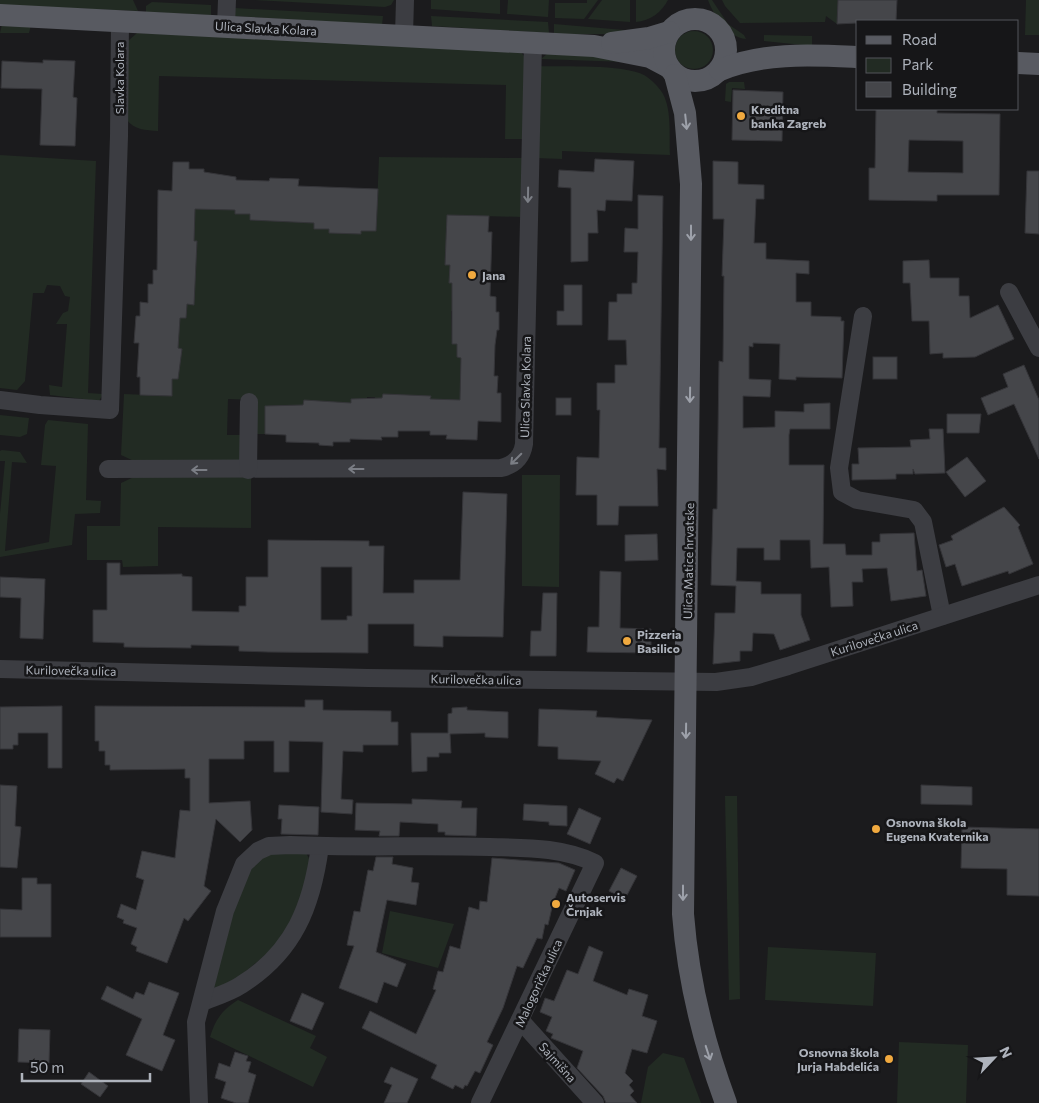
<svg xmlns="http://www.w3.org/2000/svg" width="1039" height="1103" viewBox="0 0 1039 1103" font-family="Commissioner,sans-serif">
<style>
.green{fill:#222b23}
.building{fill:#45464a;stroke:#353539;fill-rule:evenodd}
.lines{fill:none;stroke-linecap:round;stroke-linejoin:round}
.minor{stroke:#3c3d42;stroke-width:18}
.major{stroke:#585a61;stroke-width:22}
.oneway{stroke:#9da1aa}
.oneway2{stroke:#7b7e85}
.poi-dot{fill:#f0a93f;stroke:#161618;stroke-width:2}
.labels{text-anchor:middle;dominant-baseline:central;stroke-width:5;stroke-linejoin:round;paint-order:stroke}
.street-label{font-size:12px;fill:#aeb3bc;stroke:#161618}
.poi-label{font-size:12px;font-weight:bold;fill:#aeb3bc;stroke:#161618;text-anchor:start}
</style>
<rect width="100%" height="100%" fill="#1b1b1d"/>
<g class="green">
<path d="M0 0H133L138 11 0 5Z"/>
<path d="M254 0H394L391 5 385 7Z"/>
<path d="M431 0H500V14L431 9Z"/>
<path d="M508 0H549L548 17 507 14Z"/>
<path d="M587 0H598L584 19 555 18V3H587Z"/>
<path d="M602 0H630V22L588 19Z"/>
<path d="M636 0H668C662 12 650 21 636 22Z"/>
<path d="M708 0H712L728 24 744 35 746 39C727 37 714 16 708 0Z"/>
<path d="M722 0H838L837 24 826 16 825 22 740 23 725 6Z"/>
<path d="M1026 0H1039V35H1025Z"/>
<path d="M152 2 211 5V15L146 12V6Z"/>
<path d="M235 8 383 16 382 25 234 16Z"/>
<path d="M431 16 548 22 549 33 432 26Z"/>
<path d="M2 24 31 25 29 33H0Z"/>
<path d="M554 24 624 30 628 34H554Z"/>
<circle cx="694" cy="50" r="19"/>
<path d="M137 33 519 50 524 56 525 139H505L506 85 159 76 158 131C146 130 134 130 127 120L128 41Z"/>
<path d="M764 35 812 36V46L764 41Z"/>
<path d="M573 53 626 62 541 59 547 54Z"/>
<path d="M538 66C564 67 622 64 644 75 651 79 659 87 663 94 672 111 669 136 670 155L562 151V159L536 158Z"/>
<path d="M729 82H744L745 89 732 88 731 102 725 101 726 84Z"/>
<path d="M0 155 96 161 88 393 103 394 99 401 50 395 49 385 62 387 67 324H56L63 313 68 311 70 297 65 296 60 286 47 285 44 293H33L25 381 17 390 0 388Z"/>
<path d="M379 157 525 158 523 217 447 215V241L455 249H445V264L450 265 449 283H452V295L459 296 458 311H451L452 344H457V357L461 358 460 392H469L460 404 459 400 430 399V396L383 394 382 407H375V397H367V400L351 399V406L304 400 303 413H296V405L266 406 265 434H256L257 400 228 399 227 435H242V463L136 462 121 455 124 394 171 396 172 379H178L182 349 178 348 176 318H186L187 304 194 305 197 241H194L195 210 193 203 203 209 235 210V214H250V220L314 223V229H329V233L361 234V231H376Z"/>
<path d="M0 415 29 418 27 434 20 437 0 435Z"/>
<path d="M48 420 88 424 86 500 101 501 100 513 75 514 72 545 0 557V514L5 461H0V451L2 450 20 452 27 463 12 462 5 551 49 542 56 466 41 465 45 425Z"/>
<path d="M251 475V528L158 527V566L123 567 122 560H87V526H120L121 483 136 476Z"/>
<path d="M522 475H560L559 587 522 586Z"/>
<path d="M725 796H737L740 999 729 1000Z"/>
<path d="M280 850 306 853 310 860 301 903 276 946 239 977 214 990 210 978 249 868 265 856Z"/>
<path d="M390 911 454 924 438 968 382 953Z"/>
<path d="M768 947 876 953 873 1006 765 1000Z"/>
<path d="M238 1000 316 1036 310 1048 327 1057 313 1087 210 1037C215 1020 222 1010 238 1000Z"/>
<path d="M899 1042 968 1045 966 1103H897Z"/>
<path d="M663 1053 684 1058 701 1103H641L648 1067Z"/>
</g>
<g class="building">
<path d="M838 0H897L896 21 837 24Z"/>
<path d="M43 60 75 61 73 97 77 98 75 146 40 145 42 89 1 88 2 61 43 63Z"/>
<path d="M733 90 783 92 782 141 732 140Z"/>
<path d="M876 109H937V113L1000 114 999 195H937V201L869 200V168H875ZM909 140 963 141V173L908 172Z"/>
<path d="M595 159 634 161 632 201 606 200 605 211 597 210 598 233H588V261L571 262V188L558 187 559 170 594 172Z"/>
<path d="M713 161 738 162V184L764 185V199H756L754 243H766V259L809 261V274L796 273V302H811V316L841 317V321H844L842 378 796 377V380L779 379 780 344 753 343V347L749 346V379L771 380 770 397 743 396V428L775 427V411L804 412V404L830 403V429H790L789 435V465H824L823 544H845L846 555H872V542H880V534L914 533 917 571 922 570 926 596 891 601 887 568 862 569 863 582H852L853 606 831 607 829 567 811 568 810 540H780V560H764V548H737L736 581 761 582V594H801V615L810 640 780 650 774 634 753 633 752 651H740V661L713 664 715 613H735L736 586 711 585 713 509H717L719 361 723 362 724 276H722L724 219H713Z"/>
<path d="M173 162H189V169H204V172L236 177V180L269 181 270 178 299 179 298 186 378 189 376 231H361V234L329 233V229H314V223L250 220V214H235V210L195 209 194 241H197L194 305 187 304 186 318H180L178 348 182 349 178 379H172V396L140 395V377H137L139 343H134L136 316H140V302L148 303V284H153V270H157L158 190 172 191Z"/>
<path d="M1027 171H1039V234L1025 233Z"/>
<path d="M638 195 663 196 659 448H666V470L657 469 658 506H619L618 525H597V495H576L577 457 599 458 600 410H597V383H615V365H627L626 340H608L609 302H617V294H632V283H637L638 252H624L625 228 638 229Z"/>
<path d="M447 215 489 216 488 232H492L490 296 496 297V312H499V330H497L495 345 494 376H498L497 393H501V422L478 421 477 440 446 439 447 435H430V431H398V437H381L382 440 350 439V442H333V446L319 445V443L286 442V435L265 434V406L303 405 304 400 351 403V399L382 398 383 394 431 396 430 399 460 400 461 358 457 357V344H452V283H449L450 265H445Z"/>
<path d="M929 260 930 278H959V296H969L970 318 998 305 1014 339 975 357 943 358V353L930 354 929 321H912L910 283H903V261Z"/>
<path d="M564 285H582V325H557V311H564Z"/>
<rect x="873" y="357" width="24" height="22"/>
<path d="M1024 365 1039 400V459L1014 404 988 415 981 398 1008 387 1003 374Z"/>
<rect x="556" y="398" width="15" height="17"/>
<path d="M947 414H981L979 433H947Z"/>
<path d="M929 429H943L945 473 915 474 913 469V474H896V479L852 480V464H859L858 448 911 447 910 440 930 439Z"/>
<path d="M967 457 986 481 965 497 946 472Z"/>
<path d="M463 492 507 494 503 637 443 636V647L414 646V624H368V653L268 652 239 651V646L191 645V648L124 647V643L93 642V610H107V563H120V575L182 574V576L192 577V611L239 612V606H246V577H268V540L369 541V546H384L383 593H414V580H460ZM321 567H352V616H347V620H321Z"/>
<path d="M1004 507 1020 525 1018 527 1033 564 1009 574 1008 571 962 586 955 564 946 567 939 545 953 540 951 536Z"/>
<path d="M657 534 658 560 625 561V535Z"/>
<path d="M600 571 621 572 620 628 651 629V653L587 652 588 627H599Z"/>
<path d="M0 577 45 579 43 639 20 638 21 598 0 597Z"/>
<path d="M543 593H557L556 656H530L531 631H541Z"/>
<path d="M305 700H323V710L391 711V722H398V745H363V752L343 751 341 799 353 800 352 814 321 812 323 742 289 741V772H274V741H244V759H209V803L250 801 252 830 240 842 216 819 204 886 211 891 188 921 184 918 167 963 136 951 137 947 131 944 137 928 123 923 124 920 117 917 121 904 136 910 144 880 136 877 142 851 175 858 180 810 190 811V778H185V769L110 770V765H105V751H99V741H95V706L305 707Z"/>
<path d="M62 706V768H48V733H18V745H13V749H0V707Z"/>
<path d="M467 707V710L508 712V738L485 737V733L450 734 451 753H439V757H427V771L412 772 411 733H448V714L452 713V708Z"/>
<path d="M539 709 597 711 596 717 652 720 623 781 617 778 614 783 595 774 601 761 558 759V747L538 746Z"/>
<path d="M0 785 17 786 15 826 21 827 17 868 0 867Z"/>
<path d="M921 785 972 787V805L921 804Z"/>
<path d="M412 799 462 801 461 808H477L476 836 445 835V832H438V824L400 822 399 836H379L380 831 355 830 356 803 412 804Z"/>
<path d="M524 804 567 806V826L549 825V822L523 820Z"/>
<path d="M279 805 319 807 318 835 281 834 282 819H278Z"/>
<path d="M579 808 601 818 590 844 567 834Z"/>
<path d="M962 827 1039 829V896L1007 895V869L961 868Z"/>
<path d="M376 857H393L392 864 413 868 411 882 419 883 416 905 387 900 376 952 406 964 397 987 384 982 377 1003 339 988 354 946 347 945 354 911 360 912 368 870 373 871Z"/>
<path d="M492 858 559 863 575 870 566 891 559 888 553 903 548 925 545 924 542 939 537 938 523 968 517 966 503 1008 487 1042 493 1045 480 1073 475 1071 467 1086 465 1085 463 1089 455 1085 453 1089 431 1078 437 1065 362 1028 370 1011 416 1034 436 990 433 989 438 971 443 972 450 946 460 949 469 907 479 910 480 901 487 902Z"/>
<path d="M621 868 637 876 625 899 609 891Z"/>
<path d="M22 878H37V884H51V937H0V909L22 910Z"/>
<path d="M589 946 603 952 593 981 627 995 629 989 648 995 642 1016 657 1021 647 1053 632 1049 625 1073 633 1081 629 1085 634 1091 630 1095 637 1103H606L603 1096 577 1068 583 1051 551 1038 553 1034 546 1031 552 1017 540 1012 545 998 554 1001 567 970 578 974Z"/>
<path d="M149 982 179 993 163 1035 175 1040 162 1071 126 1055 142 1019 101 999 107 986 133 999 136 992 144 995Z"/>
<path d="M302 993 324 1003 312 1030 290 1021Z"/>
<path d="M19 1029 50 1030 49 1063 18 1062Z"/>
<path d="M235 1052 248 1056 246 1061 251 1062 248 1072 256 1075 248 1103H236L221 1098 226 1082 215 1078 219 1063 230 1067Z"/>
<path d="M391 1067 418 1079 407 1103H384L392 1085 384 1082Z"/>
<path d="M89 1072 108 1086 100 1097 81 1084Z"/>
</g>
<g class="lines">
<g class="minor">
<path d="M226 26 227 0"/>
<path d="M404 35 405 0"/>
<path d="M1009 292 1039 348"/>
<path d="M863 316 839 468 842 492 857 500 914 510 923 522 942 616"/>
<path d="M0 400 40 405 110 410 119 136 120 21"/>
<path d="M108 469 501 468C514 465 522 457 524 444L533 42"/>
<path d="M248 470 249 402"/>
<path d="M0 669 368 678 716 682 751 677 788 666 1039 585"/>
<path d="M202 1002C214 997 229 993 241 985 294 952 312 906 320 846"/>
<path d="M520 1020 595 1103"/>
<path d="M199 1103 196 1022 225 911 244 864 258 851 269 846 290 845C356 848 423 845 490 847 525 848 562 847 595 863L480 1103"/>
</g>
<g class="major">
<path d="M0 15 594 46 650 57 667 66"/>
<circle cx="695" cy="50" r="31"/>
<path d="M612 43 649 38 669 32"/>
<path d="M1018 63 1039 64"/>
<path d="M720 70C763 52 812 55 858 57"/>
<path d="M675 75 685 113 691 184 683 914C688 980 703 1041 726 1103"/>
</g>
</g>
<defs><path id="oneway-shaft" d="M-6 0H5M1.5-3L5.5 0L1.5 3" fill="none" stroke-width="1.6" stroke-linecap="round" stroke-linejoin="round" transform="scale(1.25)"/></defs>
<g class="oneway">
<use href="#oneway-shaft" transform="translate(686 122) rotate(84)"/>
<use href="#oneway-shaft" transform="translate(691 233) rotate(90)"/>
<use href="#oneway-shaft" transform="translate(690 395) rotate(91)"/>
<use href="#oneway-shaft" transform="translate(686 731) rotate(91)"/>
<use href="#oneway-shaft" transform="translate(683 893) rotate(90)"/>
<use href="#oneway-shaft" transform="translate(708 1053) rotate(72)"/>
</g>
<g class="oneway2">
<use href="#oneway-shaft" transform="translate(528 195) rotate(91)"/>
<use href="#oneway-shaft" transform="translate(516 459) rotate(135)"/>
<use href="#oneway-shaft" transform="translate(356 469) rotate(180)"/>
<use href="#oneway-shaft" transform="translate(199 470) rotate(-180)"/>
</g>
<g class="poi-dot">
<circle cx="741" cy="116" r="5"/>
<circle cx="472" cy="275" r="5"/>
<circle cx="627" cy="641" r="5"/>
<circle cx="876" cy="829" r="5"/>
<circle cx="556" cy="904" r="5"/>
<circle cx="889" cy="1059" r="5"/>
</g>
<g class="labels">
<g class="street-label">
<text transform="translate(266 28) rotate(3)">Ulica Slavka Kolara</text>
<text transform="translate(119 78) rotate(-90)">Slavka Kolara</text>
<text transform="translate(525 387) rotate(-89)">Ulica Slavka Kolara</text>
<text transform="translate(688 561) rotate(-89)">Ulica Matice hrvatske</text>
<text transform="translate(874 638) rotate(-18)">Kurilovečka ulica</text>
<text transform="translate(71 670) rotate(1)">Kurilovečka ulica</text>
<text transform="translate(476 679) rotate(1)">Kurilovečka ulica</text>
<text transform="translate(538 983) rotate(-65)">Malogorička ulica</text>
<text transform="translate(558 1062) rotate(48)">Sajmišna</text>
</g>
<g class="poi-label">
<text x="751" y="109">Kreditna<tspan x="751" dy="14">banka Zagreb</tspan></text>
<text x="482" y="275">Jana</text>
<text x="637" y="634">Pizzeria<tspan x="637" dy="14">Basilico</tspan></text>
<text x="886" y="822">Osnovna škola<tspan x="886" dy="14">Eugena Kvaternika</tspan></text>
<text x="566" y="897">Autoservis<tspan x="566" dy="14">Črnjak</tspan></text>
<text x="879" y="1052" text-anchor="end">Osnovna škola<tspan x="879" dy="14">Jurja Habdelića</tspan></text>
</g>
</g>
<rect x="856" y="20" width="162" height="90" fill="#161618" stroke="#53555a"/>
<rect x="866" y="36" width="25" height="8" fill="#585a61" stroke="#53555a"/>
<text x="902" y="45" font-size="15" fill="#aeb3bc">Road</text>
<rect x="866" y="58" width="25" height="15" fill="#222b23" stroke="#53555a"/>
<text x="902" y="70" font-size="15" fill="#aeb3bc">Park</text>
<rect x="866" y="82" width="25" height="15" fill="#45464a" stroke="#53555a"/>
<text x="902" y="95" font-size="15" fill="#aeb3bc">Building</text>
<g transform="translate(994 1058) rotate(65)" stroke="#161618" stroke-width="4" paint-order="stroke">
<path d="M0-4L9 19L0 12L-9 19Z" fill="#aeb3bc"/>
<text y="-8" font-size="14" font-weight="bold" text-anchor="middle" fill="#aeb3bc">N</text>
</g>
<path d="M22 1073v8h128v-8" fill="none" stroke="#aeb3bc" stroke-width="2.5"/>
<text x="30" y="1073" font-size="15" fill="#aeb3bc" stroke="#161618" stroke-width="4" paint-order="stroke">50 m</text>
</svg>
